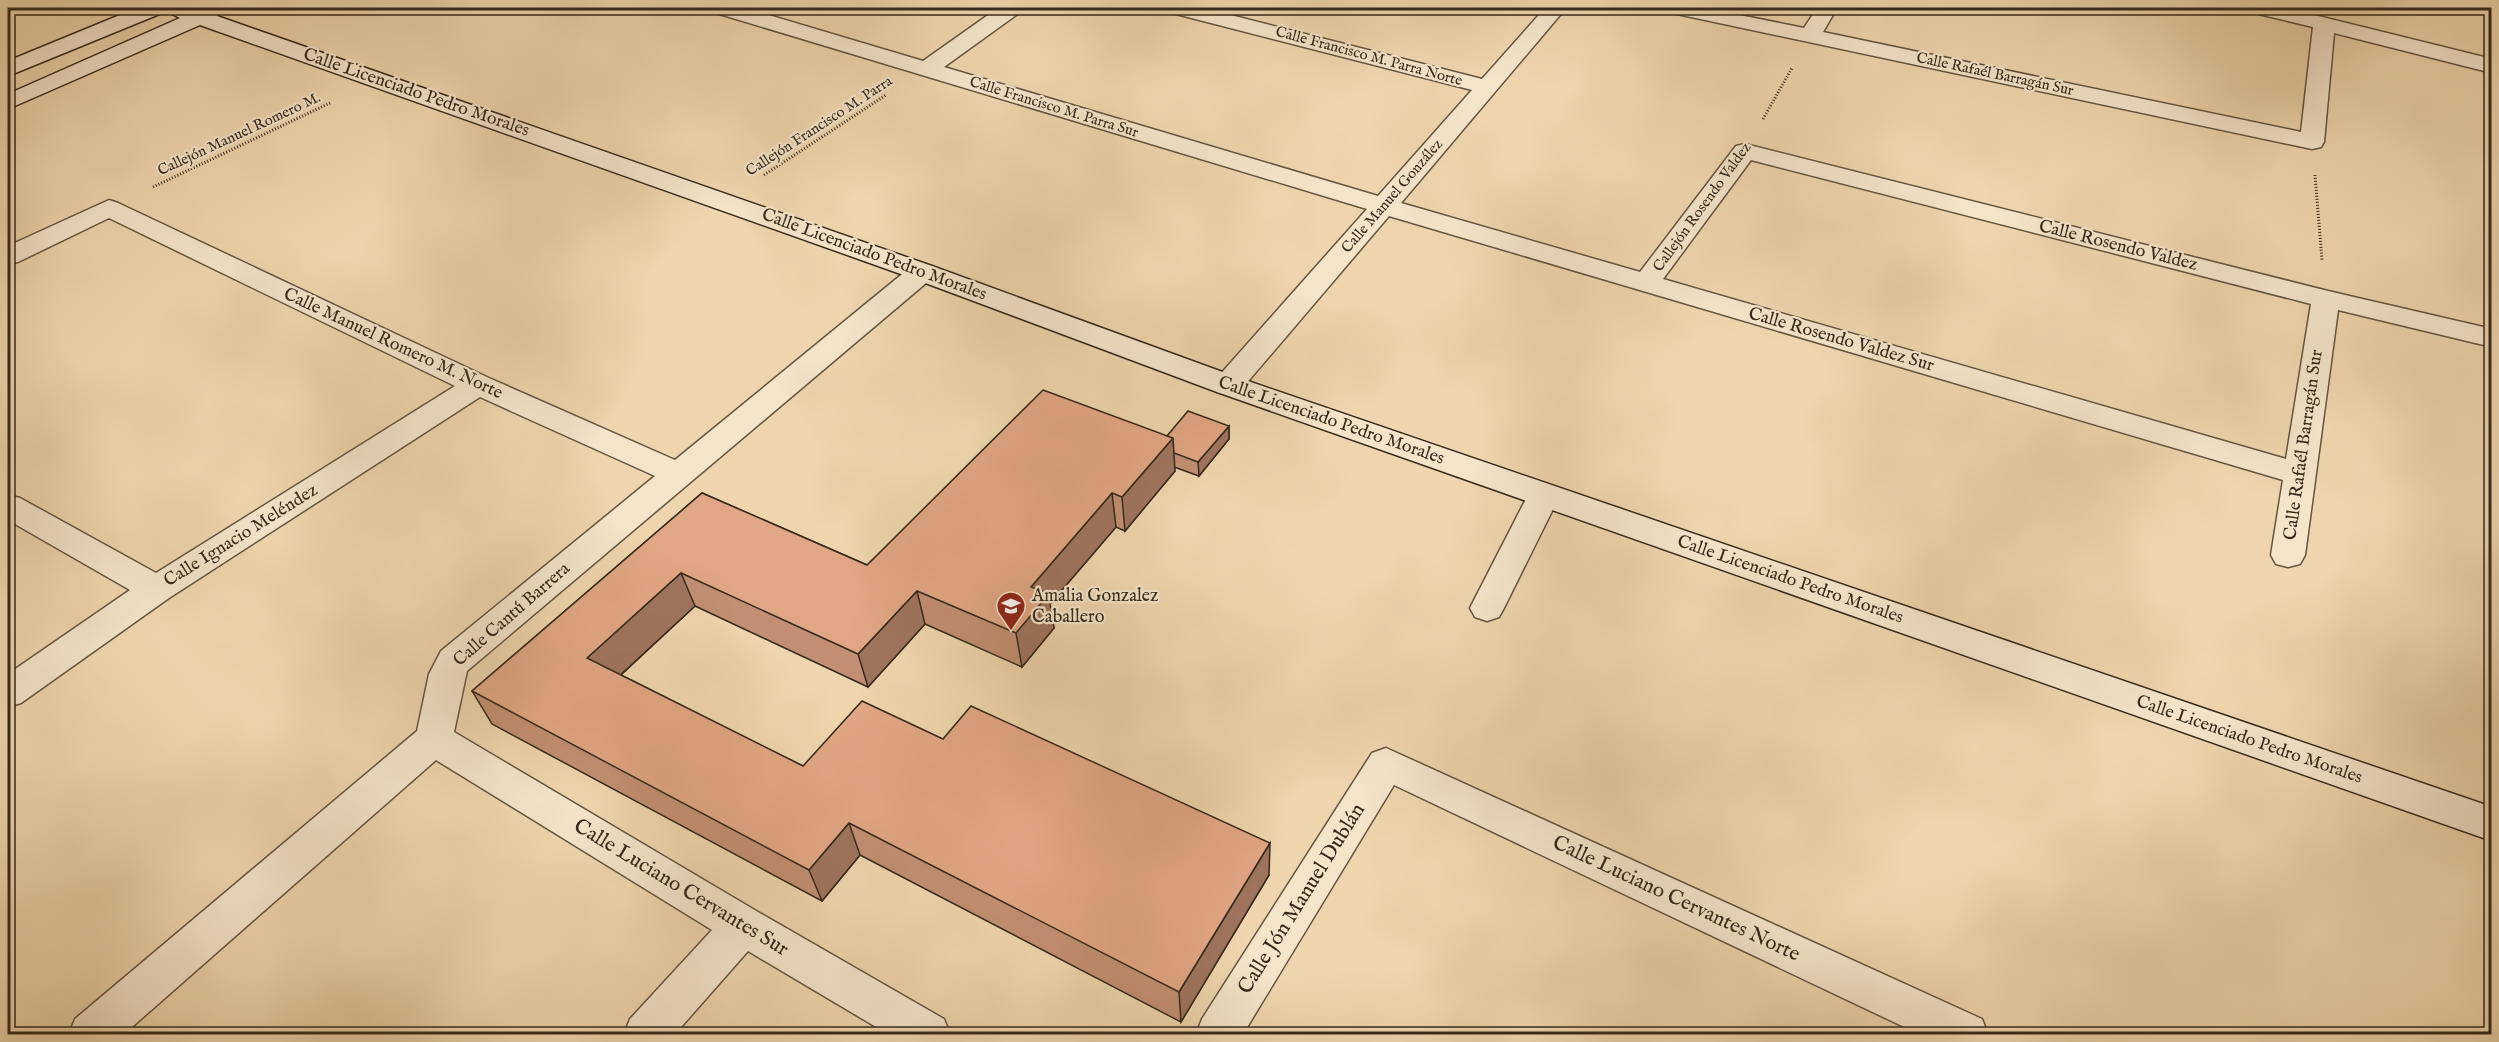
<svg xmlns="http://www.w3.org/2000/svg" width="2499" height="1042" viewBox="0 0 2499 1042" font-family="'IM FELL English',serif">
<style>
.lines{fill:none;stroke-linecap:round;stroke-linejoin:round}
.street-casing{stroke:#635540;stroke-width:3}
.secondary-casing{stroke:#352a1b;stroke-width:3}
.path{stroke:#352a1b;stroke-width:3;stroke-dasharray:1 2;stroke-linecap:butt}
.street{fill:#f4e4ca;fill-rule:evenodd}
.secondary{fill:#f4e4ca;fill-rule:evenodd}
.wall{fill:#c28f72;stroke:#352a1b;stroke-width:1.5}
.shaded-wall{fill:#9e745d;stroke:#352a1b;stroke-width:1.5}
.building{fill:#e1a685;stroke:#352a1b;stroke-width:1.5}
.labels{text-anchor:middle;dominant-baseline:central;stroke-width:4.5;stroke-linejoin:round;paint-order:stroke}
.far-street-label{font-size:15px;fill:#352a1b;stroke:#f4e4ca}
.street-label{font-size:18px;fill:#352a1b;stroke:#f4e4ca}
.poi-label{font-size:18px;fill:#352a1b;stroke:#f4e4ca;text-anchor:start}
.near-street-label{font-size:21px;fill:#352a1b;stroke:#f4e4ca}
</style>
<rect width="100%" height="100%" fill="#eed5ad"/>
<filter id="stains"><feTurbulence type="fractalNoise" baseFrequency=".00333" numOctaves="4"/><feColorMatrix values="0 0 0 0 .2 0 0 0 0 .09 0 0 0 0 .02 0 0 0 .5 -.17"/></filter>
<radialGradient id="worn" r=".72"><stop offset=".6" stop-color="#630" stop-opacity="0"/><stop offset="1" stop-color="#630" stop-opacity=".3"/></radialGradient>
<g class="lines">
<g class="street-casing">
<g id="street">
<path d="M713 8H745L923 61 998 8H1021L1019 13 944 67 1378 196 1472 90 1172 13 1170 8H1203L1482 79 1545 8H1566L1401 203 1640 272 1736 146 1745 144 2328 291 2492 329V347L2338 310 2305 555 2300 564 2288 567 2276 564 2271 555 2283 480 1389 216 1239 392 1228 395 1217 392 1213 385 1217 378 1367 209 716 13ZM1751 160 2311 304 2286 459 1663 279Z"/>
<path d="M1666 8H1705L1804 28 1817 8H1837L1823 32 2301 132 2313 27 2254 13 2252 8H2286L2492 59V73L2334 33 2324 142 2321 147 2312 149 1677 14 1669 13Z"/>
<path d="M109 200 118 203 489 378 675 460 912 266 922 264 932 266 936 272 932 278 467 671 454 732 758 912 944 1019 950 1034H888L748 951 675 1034H624L630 1019 712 930 436 760 124 1034H69L75 1019 417 731 429 674 441 651 655 476 480 397 169 598 21 703 8 707V674L130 590 8 520V495L20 498 156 573 455 386 109 218 18 262 8 264V246Z"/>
<path d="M1544 484 1555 487 1560 495 1504 608 1499 617 1487 621 1475 617 1470 608 1528 495 1533 487Z"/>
<path d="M1386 748 1982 1019 1988 1034H1919L1394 785 1243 1034H1196L1202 1019 1372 753Z"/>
</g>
</g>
<g class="secondary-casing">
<path id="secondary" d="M137 8H217L220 13 217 16 932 266 1239 378 2492 807V841L1217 392 912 278 200 25 8 109V94L180 18 164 10 162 13 8 76V61Z"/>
</g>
<g class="path">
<path d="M1763 119 1792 68"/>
<path d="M764 175 886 95"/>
<path d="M2315 175 2322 260"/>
<path d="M153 187 330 103"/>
</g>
<use href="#street" class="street"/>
<use href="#secondary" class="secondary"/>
</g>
<path class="wall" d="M1229 426V439L1199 476 1174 467 1175 471 1125 531 1116 527 1050 604 1054 628 1022 667 925 624 868 687 695 606 621 675 803 766 943 739 1269 875 1181 1022 860 855 822 901 492 724 472 691 702 493 867 565 1167 436Z"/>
<g class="shaded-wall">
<path d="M8 8H20L8 11Z"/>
<path d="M1229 426V439L1199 476 1198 462Z"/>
<path d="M1173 438 1175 471 1125 531 1122 497Z"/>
<path d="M1112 493 1116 527 1050 604 1054 628 1022 667 1016 633 1031 587Z"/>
<path d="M681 573 695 606 603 691 587 658Z"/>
<path d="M917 591 925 624 868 687 858 654Z"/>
<path d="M849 823 860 855 822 901 809 870Z"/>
<path d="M1270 843 1269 875 1181 1022 1179 992Z"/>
</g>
<g class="building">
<path d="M1043 390 1173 438 1122 497 1112 493 1031 587 1049 594 1016 633 917 591 858 654 681 573 587 658 803 766 862 701 943 739 971 706 1270 843 1179 992 849 823 809 870 472 691 702 493 867 565Z"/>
<path d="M1188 411 1229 426 1198 462 1174 453 1173 438 1167 436Z"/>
</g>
<defs>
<g id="school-pin" transform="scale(1.5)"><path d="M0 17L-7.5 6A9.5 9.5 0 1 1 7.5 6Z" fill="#8f2418" stroke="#f4e4ca"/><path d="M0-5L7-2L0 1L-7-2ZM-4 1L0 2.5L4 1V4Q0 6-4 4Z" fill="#fff"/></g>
</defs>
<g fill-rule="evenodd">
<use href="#school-pin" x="1011" y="606"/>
</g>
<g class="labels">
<g class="far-street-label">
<text transform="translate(1369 56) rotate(15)">Calle Francisco M. Parra Norte</text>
<text transform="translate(1995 74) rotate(12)">Calle Rafaél Barragán Sur</text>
<text transform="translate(1054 107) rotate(17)">Calle Francisco M. Parra Sur</text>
<text transform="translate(819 126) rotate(-33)">Callejón Francisco M. Parra</text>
<text transform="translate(239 134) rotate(-25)">Callejón Manuel Romero M.</text>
<text transform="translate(1392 196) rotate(-49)">Calle Manuel González</text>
<text transform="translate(1702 207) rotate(-54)">Callejón Rosendo Valdez</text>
</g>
<g class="street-label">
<text transform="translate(416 93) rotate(19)">Calle Licenciado Pedro Morales</text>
<text transform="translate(2118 246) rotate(14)">Calle Rosendo Valdez</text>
<text transform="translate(874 255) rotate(20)">Calle Licenciado Pedro Morales</text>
<text transform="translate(1841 340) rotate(16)">Calle Rosendo Valdez Sur</text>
<text transform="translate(393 344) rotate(25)">Calle Manuel Romero M. Norte</text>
<text transform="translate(1331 421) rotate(19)">Calle Licenciado Pedro Morales</text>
<text transform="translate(2304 445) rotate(-82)">Calle Rafaél Barragán Sur</text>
<text transform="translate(241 536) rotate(-32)">Calle Ignacio Meléndez</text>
<text transform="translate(1790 580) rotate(19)">Calle Licenciado Pedro Morales</text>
<text transform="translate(512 615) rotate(-41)">Calle Cantú Barrera</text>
<text transform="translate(2249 740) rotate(19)">Calle Licenciado Pedro Morales</text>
</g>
<g class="poi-label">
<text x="1032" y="596">Amalia Gonzalez<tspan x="1032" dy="21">Caballero</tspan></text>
</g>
<g class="near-street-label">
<text transform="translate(681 888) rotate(31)">Calle Luciano Cervantes Sur</text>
<text transform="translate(1302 899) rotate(-58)">Calle Jón Manuel Dublán</text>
<text transform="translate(1676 899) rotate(25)">Calle Luciano Cervantes Norte</text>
</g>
</g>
<rect width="2499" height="1042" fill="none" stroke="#eed5ad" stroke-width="30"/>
<rect x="9" y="9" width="2481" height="1024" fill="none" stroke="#352a1b" stroke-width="3"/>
<rect x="15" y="15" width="2469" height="1012" fill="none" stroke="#352a1b" stroke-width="1.5"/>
<rect width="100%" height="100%" filter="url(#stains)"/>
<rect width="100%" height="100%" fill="url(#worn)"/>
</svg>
